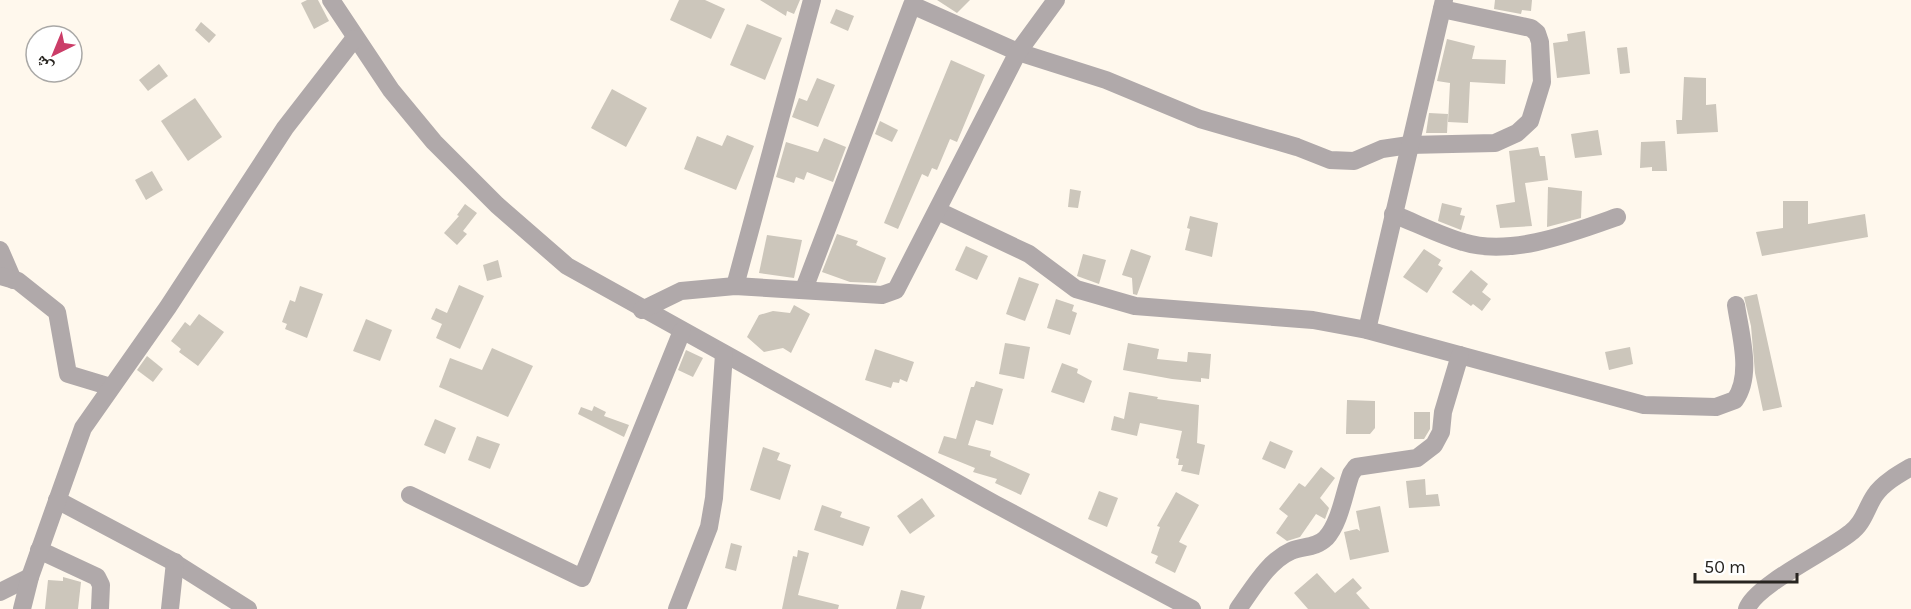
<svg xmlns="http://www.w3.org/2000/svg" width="1911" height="609" viewBox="0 0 1911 609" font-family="Karla,'Noto Naskh Arabic',sans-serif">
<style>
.building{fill:#ccc6bb}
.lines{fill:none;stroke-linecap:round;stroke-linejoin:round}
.minor{stroke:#b0a9aa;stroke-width:18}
</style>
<rect width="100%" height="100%" fill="#fff8ed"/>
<g class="building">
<path d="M307 0H318L329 21 314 29 301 3Z"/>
<path d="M679 0H705L725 9 711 39 670 20Z"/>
<path d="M760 0H800L794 14 787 11 786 16Z"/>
<path d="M937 0H970L957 13Z"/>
<path d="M1495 0H1532L1531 11 1522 10 1521 14 1494 9Z"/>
<path d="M836 9 854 16 848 31 830 23Z"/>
<path d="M201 22 216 35 209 43 195 30Z"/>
<path d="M747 24 782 38 765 80 730 65Z"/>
<path d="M1585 31 1590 74 1557 78 1553 43 1568 41 1567 34Z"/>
<path d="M1447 39 1475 46 1472 59 1506 60 1505 84 1470 82 1468 123 1448 122 1450 83 1437 81Z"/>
<path d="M1627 47 1630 73 1620 74 1617 48Z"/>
<path d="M951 60 985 75 957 142 950 139 937 170 932 168 928 177 922 174 898 229 884 223Z"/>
<path d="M159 64 168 76 148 91 139 80Z"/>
<path d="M1684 77 1706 78V105L1716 104 1718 132 1677 134 1676 120H1682Z"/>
<path d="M817 78 835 85 818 127 792 117 799 98 807 101Z"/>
<path d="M612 89 647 108 626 147 591 128Z"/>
<path d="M195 98 222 137 188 161 161 121Z"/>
<path d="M1429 113 1448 114 1447 133H1426Z"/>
<path d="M880 121 898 130 892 142 875 134Z"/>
<path d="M1598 130 1602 155 1575 158 1571 134Z"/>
<path d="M727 135 754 146 736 190 684 169 697 136 722 146Z"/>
<path d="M824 138 846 147 833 182 807 172 804 180 796 177 794 183 776 177 786 142 818 152Z"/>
<path d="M1665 141 1667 171H1652V167L1640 168 1641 142Z"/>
<path d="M1538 147 1540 156H1545L1548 180 1525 183 1532 226 1500 228 1496 205 1515 202 1509 151Z"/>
<path d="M152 171 163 190 146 200 135 180Z"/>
<path d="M1548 187 1582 191 1581 218 1547 227Z"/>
<path d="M1070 189 1081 191 1078 208 1068 207Z"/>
<path d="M1783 201H1808V224L1865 214 1868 237 1762 256 1756 232 1783 228Z"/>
<path d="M1442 203 1462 208 1460 215 1465 216 1461 230 1438 221Z"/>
<path d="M465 204 477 213 463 231 467 234 457 245 444 233 459 216 457 215Z"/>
<path d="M1190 216 1218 223 1212 257 1185 250 1190 229 1187 228Z"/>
<path d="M837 234 858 241 856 245 886 258 876 283 850 282 822 272Z"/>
<path d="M767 235 802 240 794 278 759 273Z"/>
<path d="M966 246 988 256 977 280 955 270Z"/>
<path d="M1131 249 1151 256 1137 295 1133 294 1132 278 1122 275Z"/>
<path d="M1424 249 1441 260 1438 265 1443 268 1427 293 1403 277Z"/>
<path d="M1083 254 1106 260 1099 284 1077 276Z"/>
<path d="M498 260 502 277 487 281 483 265Z"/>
<path d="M1471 270 1488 284 1482 292 1491 299 1482 311 1473 304 1471 306 1452 292Z"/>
<path d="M1019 277 1039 284 1025 321 1006 314Z"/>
<path d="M459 285 484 296 460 349 436 338 442 324 431 319 436 308 447 313Z"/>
<path d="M300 286 323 294 307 338 285 329 287 324 282 322 290 300 295 302Z"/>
<path d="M1757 294 1782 407 1763 411 1755 373 1751 326 1744 297Z"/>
<path d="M1056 299 1074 305 1072 311 1077 313 1070 335 1047 328Z"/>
<path d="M794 305 810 314 791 353 783 348 764 352 747 337 759 315 773 311 790 313Z"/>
<path d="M199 314 224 332 198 366 179 352 181 349 171 341 185 322 190 326Z"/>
<path d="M366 319 392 330 380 361 353 351Z"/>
<path d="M1005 343 1030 347 1024 379 999 374Z"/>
<path d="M1128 343 1159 349 1157 359 1187 362 1188 352 1211 354 1209 379 1201 378V382L1172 379 1123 370Z"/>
<path d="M1630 347 1633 364 1609 370 1605 352Z"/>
<path d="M492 348 533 366 508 417 439 387 450 358 482 370Z"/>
<path d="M875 349 914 362 907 382 900 379 899 383 893 382 891 388 865 380Z"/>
<path d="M686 350 703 358 693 377 678 370Z"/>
<path d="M147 356 163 369 153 382 137 370Z"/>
<path d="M1062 363 1078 369 1077 373 1092 381 1084 403 1051 392Z"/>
<path d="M976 381 1003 389 993 425 976 420 968 445 991 451 990 456 1030 474 1021 495 995 483 997 479 973 472 975 468 938 453 944 436 956 439 971 387H974Z"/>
<path d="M1129 392 1158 397 1157 399 1199 405 1197 443 1205 445 1199 475 1181 471 1183 465H1178L1179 459 1176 458 1182 431 1140 423 1137 436 1111 430 1114 416 1124 419Z"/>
<path d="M1347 400 1375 401V428L1370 434H1346Z"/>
<path d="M594 406 606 412 604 416 629 425 624 437 578 414 581 407 592 411Z"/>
<path d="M1414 412H1430V429L1424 439H1414Z"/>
<path d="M435 419 456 428 445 454 424 445Z"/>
<path d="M477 436 500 444 490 469 468 460Z"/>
<path d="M1270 441 1293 451 1285 469 1262 459Z"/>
<path d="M763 447 780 453 777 460 791 465 780 500 750 490Z"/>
<path d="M1321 467 1335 478 1320 498 1329 508 1325 519 1316 514 1300 537 1287 541 1276 533 1288 516 1279 509 1299 483 1305 487Z"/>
<path d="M1425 479 1426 495 1438 494 1440 506 1409 508 1406 481Z"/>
<path d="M1099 491 1118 498 1107 527 1088 519Z"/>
<path d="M1176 492 1199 505 1179 542 1187 546 1175 573 1155 563 1158 556 1151 553 1160 527 1157 526Z"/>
<path d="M922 498 935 516 910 534 897 516Z"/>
<path d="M822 505 842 512 840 517 870 527 863 546 814 530Z"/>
<path d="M1380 506 1389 552 1350 560 1344 532 1357 529 1360 531 1356 511Z"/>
<path d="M731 543 742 546 736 571 725 568Z"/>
<path d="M798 550 809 553 798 595 839 605 838 609H782L793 556 797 557Z"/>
<path d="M1317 573 1335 593 1353 578 1362 588 1356 593 1370 609H1308L1294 593Z"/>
<path d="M63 577 81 582 78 609H45L48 580 63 581Z"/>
<path d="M901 590 925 596 921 609H896Z"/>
</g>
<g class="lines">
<g class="minor">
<path d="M331 0 391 90 434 142 497 205 567 266 995 504 1192 609"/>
<path d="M938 211 1029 254 1076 289 1135 306 1313 320 1367 330 1644 405 1716 407 1735 400C1753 375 1740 333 1736 305"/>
<path d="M1393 214C1416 223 1439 235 1463 242 1510 257 1572 233 1617 217"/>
<path d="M0 250 13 280"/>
<path d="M0 276 18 281 57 312 68 374 111 387"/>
<path d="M735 286 812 0"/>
<path d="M804 289 912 5 1018 52 1106 80 1200 119 1297 147 1330 160 1354 161 1382 149 1409 145 1495 143 1517 133 1530 121 1542 82 1540 42 1537 33 1531 28 1442 9"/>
<path d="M642 310 681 291 735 286 882 295 896 290 1018 52 1056 0"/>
<path d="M1367 330 1444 0"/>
<path d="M410 495 582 578 682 331"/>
<path d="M57 500 172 561 248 609"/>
<path d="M39 550 97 577 101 585 100 609"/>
<path d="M0 592 30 577"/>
<path d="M22 609 30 577 83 428 168 307 285 128 354 39"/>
<path d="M170 609 175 562"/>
<path d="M677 609 709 527 714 498 724 354"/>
<path d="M1238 609C1252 590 1268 561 1291 551 1303 546 1316 548 1326 538 1340 523 1344 493 1351 474L1356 467 1417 458 1434 445 1441 432 1443 412 1460 355"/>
<path d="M1747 609C1755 585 1828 551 1850 533 1864 523 1866 508 1875 495 1883 483 1899 474 1911 467"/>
</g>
</g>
<g transform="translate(54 54) rotate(223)"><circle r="28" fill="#ffffff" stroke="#a9a8a6" stroke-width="1.5"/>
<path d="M0-4.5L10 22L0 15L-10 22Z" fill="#cb3d68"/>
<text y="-9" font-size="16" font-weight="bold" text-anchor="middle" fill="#282521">ش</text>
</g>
<path d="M1695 573v9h102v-9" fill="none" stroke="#282521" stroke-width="3"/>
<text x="1704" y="573" font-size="18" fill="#282521" stroke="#ffffff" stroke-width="4.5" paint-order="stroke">50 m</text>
</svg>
